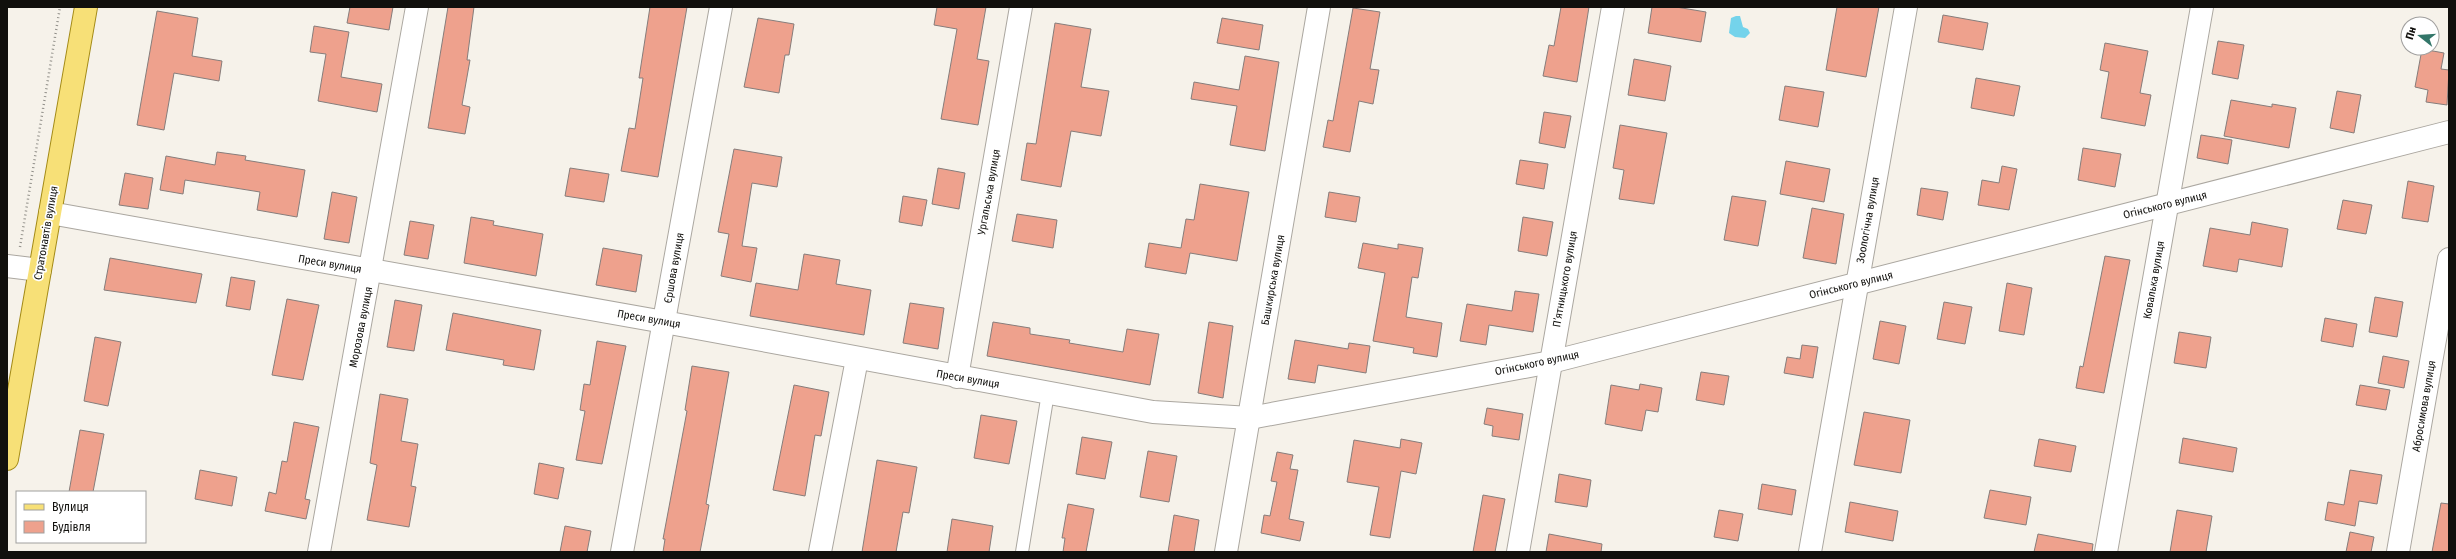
<svg xmlns="http://www.w3.org/2000/svg" width="2456" height="559" viewBox="0 0 2456 559" font-family="'Fira Sans Condensed',sans-serif">
<style>
.water{fill:#74d3eb}
.building{fill:#eea18d;stroke:#867d7b}
.lines{fill:none;stroke-linecap:round;stroke-linejoin:round}
.lane-casing{stroke:#aba7a0;stroke-width:14}
.street-casing{stroke:#aba7a0;stroke-width:24}
.primary-casing{stroke:#a38a17;stroke-width:24}
.path{stroke:#92908a;stroke-width:2.5;stroke-dasharray:1 3;stroke-linecap:butt}
.lane{stroke:#fff;stroke-width:12}
.street{stroke:#fff;stroke-width:22}
.primary{stroke:#f7e077;stroke-width:22}
.labels{text-anchor:middle;dominant-baseline:central;stroke-width:3.5;stroke-linejoin:round;paint-order:stroke}
.street-label{font-size:11px;fill:#11100d;stroke:#fff}
</style>
<rect width="100%" height="100%" fill="#f6f2ea"/>
<path class="water" d="M1736 16H1740L1743 27 1748 29 1750 33 1745 38 1735 37 1729 33 1731 18Z"/>
<g class="building">
<path d="M350 7H393L389 30 347 23Z"/>
<path d="M448 7H474L467 60H470L462 105 470 107 465 134 428 128Z"/>
<path d="M650 7H687L658 177 621 171 629 128 635 129 643 78H639Z"/>
<path d="M937 7H986L977 59 989 61 978 125 941 119 957 29 934 25Z"/>
<path d="M1561 7H1589L1577 82 1543 76 1549 45 1554 46Z"/>
<path d="M1652 7H1676L1706 12 1701 42 1648 33Z"/>
<path d="M1837 7H1879L1866 77 1826 70Z"/>
<path d="M1353 8 1380 12 1370 69 1379 70 1373 104 1359 101 1350 152 1323 147 1328 120 1333 121Z"/>
<path d="M157 11 198 18 192 56 222 61 219 81 174 73 164 130 137 125Z"/>
<path d="M1943 15 1988 23 1983 50 1938 42Z"/>
<path d="M758 18 794 24 789 55H785L779 93 744 87Z"/>
<path d="M1222 18 1263 25 1259 50 1217 43Z"/>
<path d="M1055 23 1091 29 1081 87 1109 91 1101 136 1071 131 1061 187 1021 180 1027 143 1036 144Z"/>
<path d="M314 26 349 32 341 77 382 84 377 112 318 101 326 54 310 52Z"/>
<path d="M2218 41 2244 45 2238 79 2212 74Z"/>
<path d="M2105 43 2148 51 2140 93 2151 95 2145 126 2101 118 2109 72 2100 70Z"/>
<path d="M2422 49 2444 53 2441 69 2449 70 2447 105 2426 102 2428 90 2415 87Z"/>
<path d="M1245 56 1279 62 1265 151 1230 145 1237 106 1191 99 1194 82 1239 90Z"/>
<path d="M1634 59 1671 66 1665 101 1628 95Z"/>
<path d="M1976 78 2020 86 2014 116 1971 108Z"/>
<path d="M1785 86 1824 92 1818 127 1779 120Z"/>
<path d="M2337 91 2361 95 2354 133 2330 128Z"/>
<path d="M2231 100 2272 107V104L2296 108 2289 148 2224 136Z"/>
<path d="M1544 112 1571 116 1565 148 1539 143Z"/>
<path d="M1620 125 1667 133 1654 204 1619 199 1624 170 1613 168Z"/>
<path d="M2201 135 2232 140 2228 164 2197 158Z"/>
<path d="M2083 148 2121 154 2115 187 2078 180Z"/>
<path d="M734 149 782 157 777 187 752 183 742 246 757 248 751 282 721 276 729 234 718 232Z"/>
<path d="M217 152 246 156 245 160 305 170 297 217 257 210 260 192 185 180 183 194 160 190 166 156 215 165Z"/>
<path d="M1520 160 1548 164 1544 189 1516 184Z"/>
<path d="M1786 161 1830 169 1824 202 1780 194Z"/>
<path d="M2002 166 2017 169 2009 210 1978 205 1982 180 1999 183Z"/>
<path d="M570 168 609 174 604 202 565 196Z"/>
<path d="M938 168 965 173 959 209 932 204Z"/>
<path d="M125 173 153 178 148 209 119 205Z"/>
<path d="M2408 181 2434 186 2428 222 2402 218Z"/>
<path d="M1200 184 1249 192 1237 261 1190 253 1186 274 1145 267 1149 243 1181 248 1186 219 1194 220Z"/>
<path d="M1921 188 1948 192 1943 220 1917 215Z"/>
<path d="M332 192 357 197 349 243 324 239Z"/>
<path d="M1329 192 1360 197 1356 222 1325 217Z"/>
<path d="M903 196 927 200 922 226 899 222Z"/>
<path d="M1732 196 1766 201 1758 246 1724 240Z"/>
<path d="M2343 200 2372 205 2366 234 2337 229Z"/>
<path d="M1812 208 1844 214 1836 264 1803 258Z"/>
<path d="M1017 214 1057 220 1053 248 1012 241Z"/>
<path d="M471 217 494 221 493 225 543 234 536 276 464 263Z"/>
<path d="M1523 217 1553 222 1547 256 1518 251Z"/>
<path d="M410 221 434 225 428 259 404 255Z"/>
<path d="M2252 222 2288 229 2282 267 2239 259 2237 272 2203 266 2210 228 2250 235Z"/>
<path d="M1363 243 1398 249V244L1423 248 1418 278 1412 277 1406 317 1442 323 1437 357 1413 353 1414 348 1373 341 1385 273 1358 268Z"/>
<path d="M603 248 642 255 636 292 596 285Z"/>
<path d="M804 254 840 260 836 284 871 290 864 335 750 316 756 283 798 290Z"/>
<path d="M2105 256 2130 260 2104 393 2076 388 2080 366 2083 367Z"/>
<path d="M110 258 202 274 196 303 104 290Z"/>
<path d="M231 277 255 281 250 310 226 306Z"/>
<path d="M2007 283 2032 288 2024 335 1999 331Z"/>
<path d="M1515 291 1539 294 1533 332 1489 325 1486 345 1460 341 1467 304 1512 311Z"/>
<path d="M2375 297 2403 302 2397 337 2369 332Z"/>
<path d="M287 299 319 305 303 380 272 375Z"/>
<path d="M395 300 422 305 414 351 387 347Z"/>
<path d="M1944 302 1972 307 1965 344 1937 339Z"/>
<path d="M910 303 944 308 938 349 903 343Z"/>
<path d="M453 313 541 330 534 370 503 365 504 360 446 350Z"/>
<path d="M2325 318 2357 324 2353 347 2321 341Z"/>
<path d="M1880 321 1906 326 1899 364 1873 359Z"/>
<path d="M993 322 1030 328V334L1070 340 1069 343 1123 352 1127 329 1159 334 1150 385 987 356Z"/>
<path d="M1209 322 1233 326 1223 398 1198 393Z"/>
<path d="M2179 332 2211 337 2206 368 2174 363Z"/>
<path d="M95 337 121 342 108 406 84 401Z"/>
<path d="M1295 340 1348 349 1349 343 1370 346 1366 373 1318 365 1315 383 1288 379Z"/>
<path d="M597 341 626 346 602 464 576 460 585 411 580 410 584 384 590 385Z"/>
<path d="M1802 345 1818 347 1813 378 1784 373 1787 357 1800 359Z"/>
<path d="M2383 356 2409 361 2404 388 2378 383Z"/>
<path d="M692 366 729 372 706 504 709 505 700 552H663L665 539H663L687 411 685 410Z"/>
<path d="M1701 372 1729 376 1724 405 1696 400Z"/>
<path d="M1640 384 1662 388 1658 412 1646 410 1642 431 1605 424 1611 385 1639 390Z"/>
<path d="M794 385 829 392 821 436 815 435 805 496 773 490Z"/>
<path d="M2360 385 2390 390 2386 410 2356 405Z"/>
<path d="M380 394 408 399 401 441 418 444 411 486 416 487 409 527 367 520 377 465 370 463Z"/>
<path d="M1487 408 1523 414 1519 440 1492 436 1493 426 1484 424Z"/>
<path d="M1864 412 1910 420 1901 473 1854 465Z"/>
<path d="M981 415 1017 421 1009 464 974 458Z"/>
<path d="M294 422 319 427 305 499 310 500 306 519 265 511 269 492 276 494 282 461 287 462Z"/>
<path d="M80 430 104 434 93 492H69Z"/>
<path d="M1082 437 1112 442 1105 479 1076 474Z"/>
<path d="M2183 438 2237 448 2233 472 2179 463Z"/>
<path d="M1401 439 1422 443 1416 474 1401 471 1390 538 1370 535 1379 487 1347 482 1354 440 1400 448Z"/>
<path d="M2039 439 2076 446 2071 472 2034 466Z"/>
<path d="M1148 451 1177 456 1169 502 1140 497Z"/>
<path d="M1277 452 1293 455 1290 469 1298 470 1289 519 1304 522 1300 541 1261 533 1264 515 1270 516 1277 482 1271 481Z"/>
<path d="M877 460 917 467 909 513 903 512 896 552H862Z"/>
<path d="M539 463 564 468 558 499 534 494Z"/>
<path d="M200 470 237 477 232 506 195 499Z"/>
<path d="M2350 470 2382 475 2377 504 2359 501 2355 526 2325 520 2328 502 2344 505Z"/>
<path d="M1559 474 1591 480 1587 507 1555 502Z"/>
<path d="M1762 484 1796 490 1792 515 1758 509Z"/>
<path d="M1990 490 2031 497 2026 525 1984 518Z"/>
<path d="M1483 495 1505 499 1495 552H1473Z"/>
<path d="M1850 502 1898 511 1893 541 1845 532Z"/>
<path d="M2441 503 2449 504V552H2432Z"/>
<path d="M1068 504 1094 509 1086 552H1063L1065 538H1062Z"/>
<path d="M1719 510 1743 514 1738 541 1714 537Z"/>
<path d="M2177 510 2212 516 2206 552H2170Z"/>
<path d="M1174 515 1199 520 1194 552H1168Z"/>
<path d="M952 519 993 526 989 552H947Z"/>
<path d="M565 526 591 531 587 552H560Z"/>
<path d="M2350 532 2374 537 2371 552H2346Z"/>
<path d="M1549 534 1602 544 1601 552H1546Z"/>
<path d="M2038 534 2093 544 2092 552H2034Z"/>
</g>
<g class="lines">
<g class="lane-casing">
<path id="lane" d="M1022 552 1048 393"/>
</g>
<g class="street-casing">
<g id="street">
<path d="M50 213 664 322 1153 412 1250 418 1551 362 2449 132"/>
<path d="M7 266 40 270"/>
<path d="M957 377 1021 7"/>
<path d="M319 552 417 7"/>
<path d="M622 552 721 7"/>
<path d="M820 552 857 359"/>
<path d="M1226 552 1319 7"/>
<path d="M1518 552 1613 7"/>
<path d="M1810 552 1906 7"/>
<path d="M2106 552 2202 7"/>
<path d="M2398 552 2449 259"/>
</g>
</g>
<g class="primary-casing">
<path id="primary" d="M7 459 86 7"/>
</g>
<path class="path" d="M20 247 60 7"/>
<use href="#lane" class="lane"/>
<use href="#street" class="street"/>
<use href="#primary" class="primary"/>
</g>
<g class="labels">
<g class="street-label">
<text transform="translate(989 192) rotate(-80)">Ургальська вулиця</text>
<text transform="translate(2165 205) rotate(-14)">Огінського вулиця</text>
<text transform="translate(1868 220) rotate(-80)">Зоологічна вулиця</text>
<text transform="translate(46 233) rotate(-80)">Стратонавтів вулиця</text>
<text transform="translate(330 264) rotate(10)">Преси вулиця</text>
<text transform="translate(674 268) rotate(-80)">Єршова вулиця</text>
<text transform="translate(1565 279) rotate(-80)">П’ятницького вулиця</text>
<text transform="translate(1273 280) rotate(-80)">Башкирська вулиця</text>
<text transform="translate(2154 280) rotate(-80)">Ковалька вулиця</text>
<text transform="translate(1851 285) rotate(-14)">Огінського вулиця</text>
<text transform="translate(649 319) rotate(10)">Преси вулиця</text>
<text transform="translate(361 327) rotate(-79)">Морозова вулиця</text>
<text transform="translate(1537 363) rotate(-12)">Огінського вулиця</text>
<text transform="translate(968 379) rotate(10)">Преси вулиця</text>
<text transform="translate(2424 406) rotate(-80)">Абросимова вулиця</text>
</g>
</g>
<rect width="2456" height="559" fill="none" stroke="#11100d" stroke-width="16"/>
<rect x="16" y="491" width="130" height="52" fill="#ffffff" stroke="#a09f9e"/>
<rect x="24" y="504" width="20" height="6" fill="#f7e077" stroke="#a09f9e"/>
<text x="52" y="511" font-size="12" fill="#11100d">Вулиця</text>
<rect x="24" y="521" width="20" height="12" fill="#eea18d" stroke="#a09f9e"/>
<text x="52" y="531" font-size="12" fill="#11100d">Будівля</text>
<g transform="translate(2420 36) rotate(287)"><circle r="19" fill="#ffffff" stroke="#a09f9e"/>
<path d="M0-3L7 15L0 10L-7 15Z" fill="#337669"/>
<text y="-6" font-size="11" font-weight="bold" text-anchor="middle" fill="#11100d">Пн</text>
</g>
</svg>
